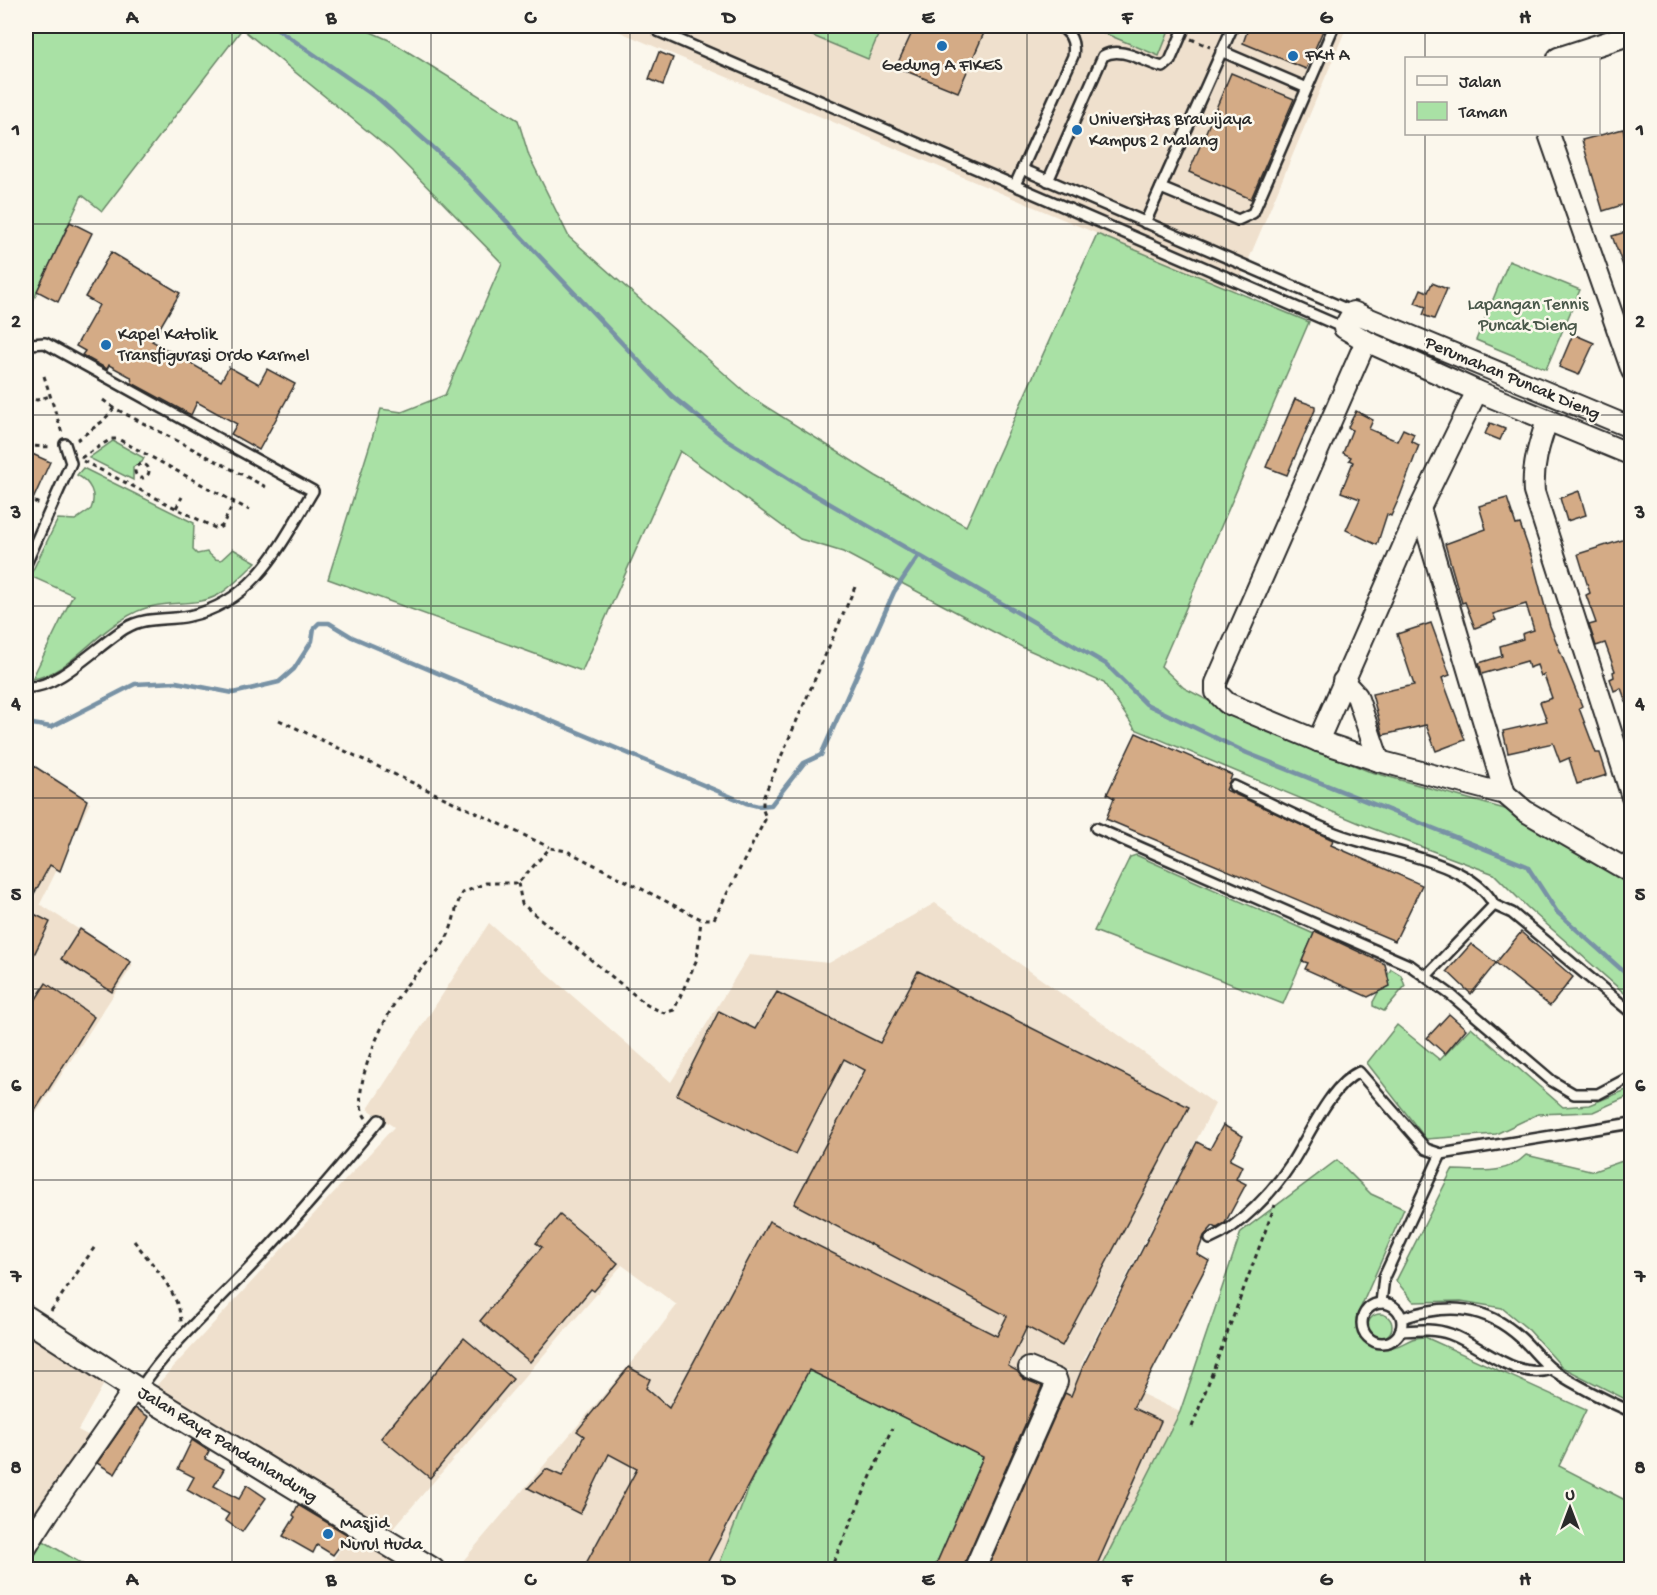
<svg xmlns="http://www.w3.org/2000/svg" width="1657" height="1595" viewBox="0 0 1657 1595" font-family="'Gochi Hand',sans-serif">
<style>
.built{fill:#efe0cd}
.green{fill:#a9e1a5;stroke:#6a8668;stroke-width:1.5}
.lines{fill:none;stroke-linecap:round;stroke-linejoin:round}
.stream{stroke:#7892a5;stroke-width:4.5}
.building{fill:#d4ab86;stroke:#2b2b2b;stroke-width:1.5}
.service-casing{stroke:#2b2b2b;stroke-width:14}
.minor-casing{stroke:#2b2b2b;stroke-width:24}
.tertiary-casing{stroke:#2b2b2b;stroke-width:28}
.path{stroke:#2b2b2b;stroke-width:3;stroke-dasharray:4.5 4.5;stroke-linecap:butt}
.service{stroke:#fbf7ec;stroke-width:9}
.minor{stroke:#fbf7ec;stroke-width:20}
.tertiary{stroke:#fbf7ec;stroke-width:24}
.grid{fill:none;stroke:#2b2b2b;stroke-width:1.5;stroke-opacity:0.55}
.poi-dot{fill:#1f6fb2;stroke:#fbf7ec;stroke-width:2}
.labels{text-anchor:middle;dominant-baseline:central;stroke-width:5;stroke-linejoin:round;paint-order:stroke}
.poi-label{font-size:18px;fill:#2b2b2b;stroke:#fbf7ec;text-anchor:start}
.park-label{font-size:18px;fill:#4a584a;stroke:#fbf7ec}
.street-label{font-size:18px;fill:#2b2b2b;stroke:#fbf7ec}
.neatline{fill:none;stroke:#2b2b2b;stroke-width:2}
.grid-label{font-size:20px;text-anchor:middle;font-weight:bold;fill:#2b2b2b}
</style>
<rect width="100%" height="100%" fill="#fbf7ec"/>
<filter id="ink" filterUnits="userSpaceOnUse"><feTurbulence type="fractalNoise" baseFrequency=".0167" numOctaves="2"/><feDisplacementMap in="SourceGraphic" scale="12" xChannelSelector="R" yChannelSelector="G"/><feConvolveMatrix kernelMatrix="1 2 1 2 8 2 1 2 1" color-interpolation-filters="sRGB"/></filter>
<g filter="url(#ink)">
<g class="built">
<path d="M606 26H1347L1235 292Z"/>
<path d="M26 771 90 803 40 904 133 965 26 1129Z"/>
<path d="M935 903 1215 1104 1081 1365 1180 1412 1100 1569H979L1069 1371 1027 1360 983 1457 809 1370 750 1485 717 1569 457 1568 656 1333 677 1305 622 1265 390 1532 290 1467 155 1387 394 1127 368 1109 489 923 671 1082 749 955 829 963Z"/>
<path d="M26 1332 105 1382 78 1430 97 1440 26 1544Z"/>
<path d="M351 1531 413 1570H327Z"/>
</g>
<g class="green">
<path d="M26 26H357L389 40 518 120 529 156 569 237 751 397 876 476 966 526 1097 234 1309 322 1161 666 1184 688 1245 720 1368 771 1512 811 1631 885V999L1527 907 1494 874 1371 828 1135 729 1104 683 1022 647 843 552 800 539 680 451 582 671 328 579 381 409 402 412 445 395 502 263 392 151 242 29 102 211 82 195 26 316Z"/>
<path d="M789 26H882L868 59Z"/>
<path d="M1087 26H1171L1159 56Z"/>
<path d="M1509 261 1580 290 1546 369 1476 340Z"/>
<path d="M113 441 144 458 142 462 133 467V480L89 458Z"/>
<path d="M83 468 194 523 193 550 197 554 207 552 215 559 221 560 233 549 256 562C245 573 232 587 218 595 198 606 175 601 154 606 142 608 129 615 120 621 90 639 67 674 32 679L73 595 30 576 58 519 75 520 91 509C97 494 90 482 77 475Z"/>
<path d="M1136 855 1314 934 1283 1004 1094 931 1130 857Z"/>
<path d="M1391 969 1401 975 1405 986 1384 1011 1373 1006V1002Z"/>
<path d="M1397 1025 1440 1060 1471 1027 1563 1107 1589 1105 1631 1088V1095L1593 1112 1538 1114 1496 1134 1426 1139 1367 1063Z"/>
<path d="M1526 1155 1594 1171 1631 1158V1402L1562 1367 1529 1330 1502 1308 1461 1301 1414 1302 1396 1281 1452 1170C1480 1170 1505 1176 1526 1155Z"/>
<path d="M1337 1160 1371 1194 1404 1209 1357 1316C1357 1334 1360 1343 1379 1345 1383 1346 1389 1348 1393 1347 1406 1345 1407 1337 1425 1337L1586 1410 1559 1466 1631 1503V1569H1100L1180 1412 1241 1232Z"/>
<circle cx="1380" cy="1326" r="12"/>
<path d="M809 1370 983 1457 934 1569 717 1570 750 1485Z"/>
<path d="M35 1536 91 1569 26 1570V1553Z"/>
</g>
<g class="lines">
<g class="stream">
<path d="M273 26 380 100 456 168 672 396 727 440 808 491 1106 664 1146 704 1247 753 1527 866 1557 912 1632 979"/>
<path d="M26 723 51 727 135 684 176 682 233 693 279 682 294 669 312 641 314 628 319 623H329L352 637 746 803 758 806 771 805 804 763 821 755 894 592 919 555"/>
</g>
</g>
<g class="building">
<path d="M915 26H987L958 92 896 67Z"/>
<path d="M1249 26H1325L1306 69 1243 43Z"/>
<path d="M659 52 673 58 663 85 649 79Z"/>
<path d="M1231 73 1294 99 1251 199 1189 172Z"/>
<path d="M1623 129 1632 164 1625 167 1632 189V202L1603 211 1582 140Z"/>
<path d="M70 222 92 233 58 302 37 291Z"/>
<path d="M1632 230V287H1631L1612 236Z"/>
<path d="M111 252 180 293 152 341 221 381 229 367 259 384 267 369 295 384 259 450 231 434 237 424 197 402 191 415 132 383 131 377 109 365 107 369 82 355 85 351 76 346 99 305 85 297Z"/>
<path d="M1432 283 1447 289 1434 319 1423 315 1426 307 1415 303 1421 289 1428 292Z"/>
<path d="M1573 334 1594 343 1579 375 1559 367Z"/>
<path d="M1295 399 1315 406V410L1287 475 1266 467Z"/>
<path d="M1356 411 1373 420 1369 429 1397 441 1403 429 1414 434 1411 441 1419 445 1400 496 1391 516 1387 514 1377 545 1346 530 1360 499 1341 492 1353 462 1349 460 1351 457 1343 453 1352 430 1348 427Z"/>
<path d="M1490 423 1505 429 1500 440 1485 434Z"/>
<path d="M30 453 50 462 26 515V464Z"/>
<path d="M1579 491 1586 515 1567 521 1560 498Z"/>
<path d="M1507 498 1516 525 1520 524 1532 558 1550 626 1582 706 1579 708 1596 753H1600L1607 775 1577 784 1569 758 1560 762 1553 743 1508 753 1503 731 1547 721 1540 702 1552 698 1544 675 1541 676 1537 665 1529 668 1527 661 1482 674 1479 663 1502 656 1500 646 1523 639 1522 634 1534 630 1526 604 1493 614 1496 620 1475 628 1465 602 1462 603 1445 544 1486 529 1479 506Z"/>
<path d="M1632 537V713H1630L1621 688 1614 691 1610 679 1614 677 1613 672 1615 671 1605 643 1596 646 1589 625 1596 623 1586 595 1590 593 1578 554Z"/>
<path d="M1431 623 1450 675 1442 678 1465 740 1436 751 1426 725 1383 735 1372 694 1414 685 1397 634Z"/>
<path d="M1136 733 1232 775 1226 790 1333 840 1331 845 1422 885 1395 941 1106 819 1114 798 1107 794Z"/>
<path d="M34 766 87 800 60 871 50 865 26 908V778Z"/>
<path d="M34 914 50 922 26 971V932Z"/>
<path d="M80 929 131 962 112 992 61 959Z"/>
<path d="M1315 931 1385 964 1390 986 1368 997 1305 969 1308 963 1302 961Z"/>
<path d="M1521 932 1573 977 1550 1006 1496 963Z"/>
<path d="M1471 944 1496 963 1471 994 1447 971Z"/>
<path d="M918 971 1189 1107 1062 1346 1027 1327 1008 1366 1017 1371 1024 1379 1042 1386 962 1569H934L983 1457 809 1370 704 1569H583L637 1469 609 1454 580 1514 528 1488 546 1469 562 1476 584 1436 577 1431 629 1367 650 1379 646 1388 669 1408 769 1221 997 1336 1007 1316 794 1204 865 1070 844 1059 795 1154 677 1095 719 1011 755 1029 777 992 880 1043Z"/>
<path d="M46 983 94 1017 26 1125V1015Z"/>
<path d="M1449 1014 1466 1029 1445 1054 1427 1038Z"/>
<path d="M1223 1125 1243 1136 1230 1160 1242 1166 1236 1179 1246 1184 1225 1223 1217 1228 1213 1226 1204 1236 1197 1254 1209 1261 1133 1408 1161 1421 1095 1569H987L1065 1393 1071 1396 1084 1364 1197 1142 1210 1149Z"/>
<path d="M560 1215 618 1263 594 1291 591 1289 530 1362 480 1321 542 1247 536 1243Z"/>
<path d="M464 1338 513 1379 430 1478 381 1438Z"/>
<path d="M135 1408 149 1417 115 1474 97 1463Z"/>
<path d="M192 1440 209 1451 205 1459 224 1469 214 1486 239 1499 247 1485 266 1498 242 1532 225 1520 229 1514 187 1490 194 1477 178 1469Z"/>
<path d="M298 1505 348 1535 333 1555 317 1545 313 1553 283 1536 295 1517 293 1515Z"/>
</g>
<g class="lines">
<g class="service-casing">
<g id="service">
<path d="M658 31 1344 328"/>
<path d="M1221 51 1307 88"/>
<path d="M1022 169 1353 312"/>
<path d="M1048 181 1103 56C1122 45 1144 63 1163 67L1170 61 1185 26"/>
<path d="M1015 185 1073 56C1075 43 1071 31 1058 26"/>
<path d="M1161 188 1238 220 1253 213 1334 26"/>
<path d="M1145 223 1233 26"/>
<path d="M26 353 30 344 45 343 313 491C281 544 255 602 189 616 168 621 145 616 126 628 99 644 57 690 26 687"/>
<path d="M26 564 71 463 65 444"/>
<path d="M1234 786C1268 802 1300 819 1335 833 1379 851 1472 860 1494 905"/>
<path d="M1096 828 1411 966 1451 995 1552 1081 1574 1094H1598L1632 1076"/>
<path d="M1426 976 1494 905 1512 913 1632 1013"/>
<path d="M1210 1239C1241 1226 1272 1193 1291 1164 1308 1138 1330 1085 1359 1072L1426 1149 1441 1154 1632 1123"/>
<path d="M1381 1303 1384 1277 1441 1154"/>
<circle cx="1382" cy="1323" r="20"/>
<path d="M1402 1318C1448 1303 1485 1305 1521 1338 1533 1349 1542 1362 1554 1371 1579 1387 1605 1400 1632 1412"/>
<path d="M1400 1331C1417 1330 1434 1328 1450 1334 1483 1346 1515 1381 1552 1369"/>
<path d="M140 1389C172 1341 217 1303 256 1261 299 1216 339 1168 379 1120"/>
</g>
</g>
<g class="minor-casing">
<g id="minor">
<path d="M1558 58 1632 34"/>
<path d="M1549 134 1632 371"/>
<path d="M1366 341 1216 683V692L1227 703 1318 741 1379 761 1505 794 1525 811 1632 873"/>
<path d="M1547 421C1539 444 1532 467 1534 492L1632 797"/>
<path d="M1632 428 1353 312 1344 328 1366 341 1477 391 1632 455"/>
<path d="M1420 508 1505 794"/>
<path d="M1343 681 1357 696 1379 761"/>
<path d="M1318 741 1420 508 1477 391"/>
<path d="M26 1548C59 1492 100 1443 134 1388"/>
<path d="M974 1570 1057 1382 1056 1379 1029 1368"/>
</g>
</g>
<g class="tertiary-casing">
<g id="tertiary">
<path id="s1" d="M26 1318 134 1388 432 1570"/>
</g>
</g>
<g class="path">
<path d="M1191 39 1210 47"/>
<path d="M44 376 62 433"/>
<path d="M26 398 37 400 50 396"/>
<path d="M103 400 114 408"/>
<path d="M77 440 103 421 114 408 266 487"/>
<path d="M26 446 53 447"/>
<path d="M81 458 111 439H118L249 510"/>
<path d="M83 461 217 529 222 526 234 502"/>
<circle cx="142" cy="471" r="7"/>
<path d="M26 498 40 504"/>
<path d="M176 508 182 497"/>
<path d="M279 720 549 847"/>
<path d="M518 883 522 904 647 1005 664 1013 674 1010 697 959 701 920"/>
<path d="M366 1118C346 1093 386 1014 403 990 416 971 436 958 447 937 454 924 455 907 462 893L486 883H518L550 848 567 851 701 919H714L766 818 763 810V798L855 587"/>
<path d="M134 1241C151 1263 180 1293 181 1322"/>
<path d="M51 1311 96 1245"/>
<path d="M1192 1427 1275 1205"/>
<path d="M830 1570 892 1428"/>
</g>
<use href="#service" class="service"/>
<use href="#minor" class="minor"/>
<use href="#tertiary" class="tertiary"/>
</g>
</g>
<path class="grid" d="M232 26V1570M431 26V1570M630 26V1570M828 26V1570M1027 26V1570M1226 26V1570M1425 26V58M1425 134V1570M26 224H1632M26 415H1632M26 606H1632M26 798H1632M26 989H1632M26 1180H1632M26 1371H1632"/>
<g class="poi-dot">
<circle cx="942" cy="46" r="6"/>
<circle cx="1293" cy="56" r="6"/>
<circle cx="1077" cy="130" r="6"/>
<circle cx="106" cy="345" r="6"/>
<circle cx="328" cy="1534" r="6"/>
</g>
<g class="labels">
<g class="poi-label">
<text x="1305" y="56">FKH A</text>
<text x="942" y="66" text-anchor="middle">Gedung A FIKES</text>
<text x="1089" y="120">Universitas Brawijaya<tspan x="1089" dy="21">Kampus 2 Malang</tspan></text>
<text x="118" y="335">Kapel Katolik<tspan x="118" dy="21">Transfigurasi Ordo Karmel</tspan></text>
<text x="340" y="1524">Masjid<tspan x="340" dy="21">Nurul Huda</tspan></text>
</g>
<g class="park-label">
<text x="1528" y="305">Lapangan Tennis<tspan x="1528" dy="21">Puncak Dieng</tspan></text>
</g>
<g class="street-label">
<text transform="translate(1512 379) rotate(23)">Perumahan Puncak Dieng</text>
<text stroke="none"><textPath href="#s1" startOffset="238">Jalan Raya Pandanlandung</textPath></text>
</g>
</g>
<rect width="1657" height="1595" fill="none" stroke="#fbf7ec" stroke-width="66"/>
<rect x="1405" y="57" width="195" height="78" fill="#fbf7ec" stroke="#a8a59f" stroke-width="1.5"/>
<rect x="1417" y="76" width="30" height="9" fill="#fbf7ec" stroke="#a8a59f" stroke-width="1.5"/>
<text x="1459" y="87" font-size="18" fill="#2b2b2b">Jalan</text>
<rect x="1417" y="102" width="30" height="18" fill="#a9e1a5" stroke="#a8a59f" stroke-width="1.5"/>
<text x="1459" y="117" font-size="18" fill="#2b2b2b">Taman</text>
<g transform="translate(1570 1508)" stroke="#fbf7ec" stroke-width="4.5" paint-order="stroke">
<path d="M0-4.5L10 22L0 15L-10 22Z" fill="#2b2b2b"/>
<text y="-9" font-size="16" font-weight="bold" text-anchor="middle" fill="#2b2b2b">U</text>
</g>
<rect x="33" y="33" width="1591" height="1529" class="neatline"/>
<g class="grid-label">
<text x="132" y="23">A</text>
<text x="331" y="23">B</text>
<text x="530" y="23">C</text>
<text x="729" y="23">D</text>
<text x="928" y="23">E</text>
<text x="1127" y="23">F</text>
<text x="1326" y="23">G</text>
<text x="1525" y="23">H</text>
<text x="16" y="135">1</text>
<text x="1640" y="135">1</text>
<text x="16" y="327">2</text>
<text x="1640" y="327">2</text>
<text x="16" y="518">3</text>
<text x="1640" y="518">3</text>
<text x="16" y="709">4</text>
<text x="1640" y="709">4</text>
<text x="16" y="900">5</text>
<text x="1640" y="900">5</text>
<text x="16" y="1091">6</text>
<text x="1640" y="1091">6</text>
<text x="16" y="1282">7</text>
<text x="1640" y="1282">7</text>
<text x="16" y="1473">8</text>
<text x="1640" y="1473">8</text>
<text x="132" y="1585">A</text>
<text x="331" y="1585">B</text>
<text x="530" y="1585">C</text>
<text x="729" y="1585">D</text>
<text x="928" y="1585">E</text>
<text x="1127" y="1585">F</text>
<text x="1326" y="1585">G</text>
<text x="1525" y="1585">H</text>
</g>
</svg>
